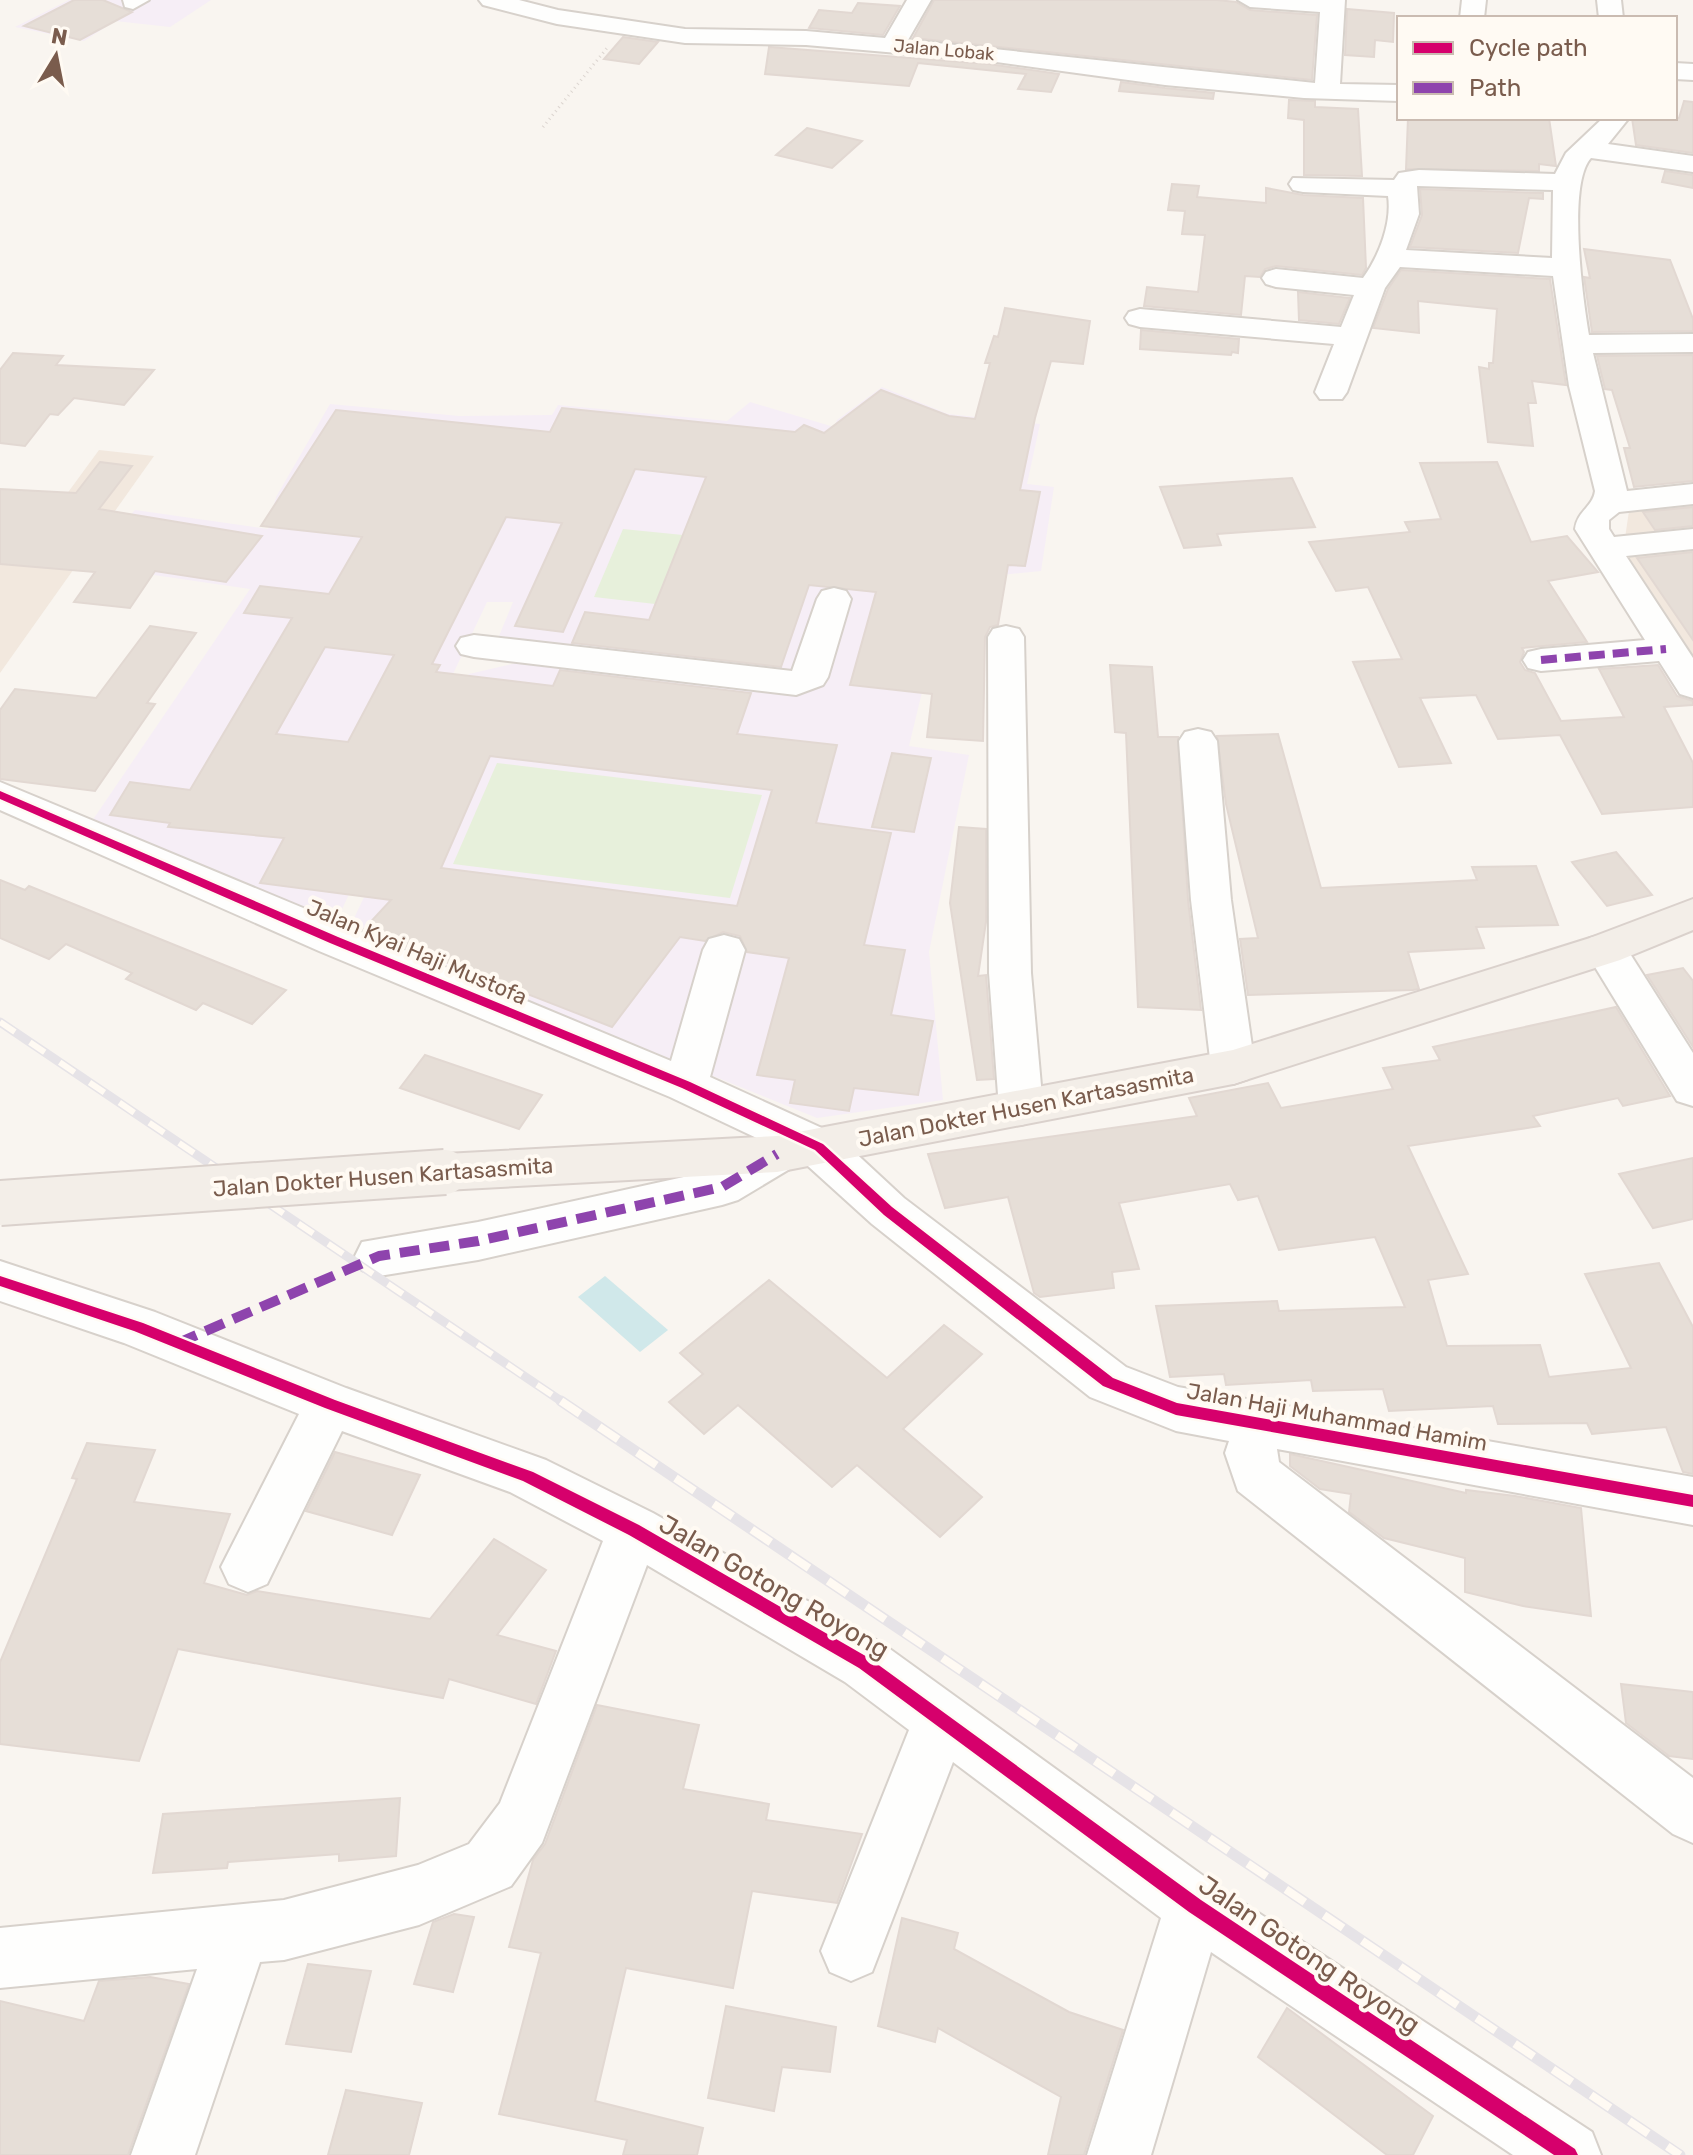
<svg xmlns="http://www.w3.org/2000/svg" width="1693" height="2155" viewBox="0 0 1693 2155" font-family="Rubik,sans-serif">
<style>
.residential{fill:#f2e8de}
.education{fill:#f6eef6}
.green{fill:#e7f0db}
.water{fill:#d0e8ea}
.building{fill:#e6ded7;stroke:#e2d8d2;stroke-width:2;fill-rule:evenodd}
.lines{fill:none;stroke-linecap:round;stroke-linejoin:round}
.minor-casing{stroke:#d7d1cb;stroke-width:4}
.major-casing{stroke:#dad1cc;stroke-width:4}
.path{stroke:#dcd5d0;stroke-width:3;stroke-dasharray:1 4;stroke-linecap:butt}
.minor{fill:#fefefd;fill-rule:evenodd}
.major{fill:#f3eee8;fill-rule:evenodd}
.rail-far1-casing{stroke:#e6e3e7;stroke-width:9}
.rail-casing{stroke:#e6e3e7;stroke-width:11}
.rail-far1{stroke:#fffaf3;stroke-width:6;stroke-dasharray:18;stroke-linecap:butt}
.rail{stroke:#fffaf3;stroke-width:8;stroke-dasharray:23;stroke-linecap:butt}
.major-bridge-casing{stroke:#dad1cc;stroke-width:48;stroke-linecap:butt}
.major-bridge{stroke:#f3eee8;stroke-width:44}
.quiet-far1{stroke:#8e44ad;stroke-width:8;stroke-dasharray:16 8;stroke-linecap:butt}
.quiet{stroke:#8e44ad;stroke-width:10;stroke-dasharray:20 10;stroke-linecap:butt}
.cycleway-casing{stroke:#fffaf3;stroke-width:5}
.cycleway{fill:#d6006c;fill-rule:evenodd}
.labels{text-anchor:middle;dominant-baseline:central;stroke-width:8;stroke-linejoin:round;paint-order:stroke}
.far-street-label{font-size:18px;fill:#7a5c4d;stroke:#fffaf3}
.street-label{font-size:22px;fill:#7a5c4d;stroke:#fffaf3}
.near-street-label{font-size:26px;fill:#7a5c4d;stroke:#fffaf3}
</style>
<rect width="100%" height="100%" fill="#f9f5f0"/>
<g class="residential">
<path d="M99 450 154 456 0 673V540L31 543Z"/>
<path d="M1693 502V655L1626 553 1624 545 1630 504Z"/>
</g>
<g class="education">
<path d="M69 0H211L170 27 115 21 84 41 15 27Z"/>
<path d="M882 387 948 414 1040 424 1027 484 1054 487 1041 571 949 580 909 746 969 755 929 952 943 1100 817 1118 349 929 469 674 521 662 495 646 513 602H487L335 924 92 821 250 589 85 565 135 510 268 529 276 497 330 404 459 416 552 415 558 405 727 421 750 402 834 427 837 420Z"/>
</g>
<g class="green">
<path d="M623 529 683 535 655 604 594 597Z"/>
<path d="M497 763 762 795 730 898 453 864Z"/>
</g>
<path class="water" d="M605 1276 668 1330 640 1352 578 1297Z"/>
<g class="building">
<path d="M74 0H103L132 12 80 40 24 26Z"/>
<path d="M934 0H1217L1236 2 1250 10 1317 15 1312 80 913 38Z"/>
<path d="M858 3 900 6 883 35 809 28 819 10 852 13Z"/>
<path d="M1347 9 1394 13 1393 42 1375 40 1374 57 1345 55Z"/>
<path d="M623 37 658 42 639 64 604 59Z"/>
<path d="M769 47 989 64 1059 74 1051 92 1018 89 1026 74 918 63 909 86 765 74Z"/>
<path d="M1121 82 1165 88 1214 93 1213 99 1119 91Z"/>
<path d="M1289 100 1315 101V107L1358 109 1362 176 1304 175V120L1288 118Z"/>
<path d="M1684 101 1693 102V153L1636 145 1632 118H1679Z"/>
<path d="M1408 118H1549L1556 166 1539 164V171L1406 169Z"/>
<path d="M807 128 862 141 832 168 776 155Z"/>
<path d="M1665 171 1693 175V188L1662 182Z"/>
<path d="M1172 184 1199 186 1197 197 1266 203V188L1303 195 1363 198 1366 268 1362 275 1276 266 1265 269 1260 277 1245 276 1241 315 1144 306 1147 287 1198 292 1205 235 1182 234 1185 211 1168 210Z"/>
<path d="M1420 189 1543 193V199L1529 198 1518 253 1410 247 1422 215Z"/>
<path d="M1584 249 1670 260 1693 319V331L1592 332 1584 277 1590 278Z"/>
<path d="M1401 270 1550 279 1566 385 1532 381 1536 403H1528L1533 446 1488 442 1479 367 1489 369V363H1493L1497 309 1418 301 1419 333 1373 328 1388 289Z"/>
<path d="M1298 292 1350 298 1339 324 1299 320Z"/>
<path d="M1005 308 1090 321 1083 364 1051 361 1035 418 1020 490 1040 492 1025 566 1008 565 998 625 990 627 985 637 983 741 927 737 932 694 850 685 876 592 809 585 781 667 572 643 585 612 649 620 706 477 635 469 563 632 515 626 562 523 506 517 432 664 440 665 436 672 553 686 560 670 751 693 737 734 837 745 816 823 891 833 864 945 905 950 891 1015 933 1021 918 1095 854 1088 849 1111 790 1103 795 1080 757 1075 789 958 747 952 740 936 723 932 705 941 680 937 612 1027 363 930 391 900 260 883 284 838 168 827 170 823 110 815 130 782 190 790 292 618 244 613 260 586 329 594 362 537 261 526 336 410 550 432 562 408 795 432 804 425 824 433 881 390 949 416 975 419 990 363H985L994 336 998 337ZM325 647 394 655 348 742 276 734ZM490 756 772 790 737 906 441 868Z"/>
<path d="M1141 330 1239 339 1238 353 1232 352 1231 355 1140 349Z"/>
<path d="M13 353 63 356 56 365 154 370 124 405 74 398 58 415 50 414 25 446 0 443V370Z"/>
<path d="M1693 355V481L1634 487 1624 448H1630L1612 390 1605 389 1597 356Z"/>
<path d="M100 462 132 466 99 509 262 536 226 582 155 571 130 608 74 602 95 572 0 564V489L76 493Z"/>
<path d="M1497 462 1531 542 1567 536 1598 572 1548 581 1587 642 1522 648 1524 652 1520 662 1525 670 1535 673 1561 721 1624 717 1599 669 1658 665 1677 696 1693 701V705L1664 707 1693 763V807L1602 814 1560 735 1498 739 1476 695 1420 698 1451 763 1399 767 1353 662 1402 659 1368 587 1336 591 1309 542 1410 532 1405 522 1441 519 1420 463Z"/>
<path d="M1292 478 1315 527 1217 534 1221 545 1184 548 1160 487Z"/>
<path d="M1693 507V526L1655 530 1643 512Z"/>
<path d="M1693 552V640L1637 558Z"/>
<path d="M150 626 196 633 147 703 155 704 95 791 0 779V710L15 689 96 698Z"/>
<path d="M1110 665 1152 667 1158 737H1178L1188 900 1201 1010 1138 1007 1126 733 1115 732Z"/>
<path d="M1278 734 1321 888 1477 880 1472 867 1536 866 1558 925 1476 927 1484 948 1408 952 1419 989 1413 990 1248 995 1240 939 1258 938 1226 804 1217 736Z"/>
<path d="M892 753 931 758 914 832 872 827Z"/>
<path d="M959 827 986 829V922L978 976 986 975 994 1079 977 1080 950 903Z"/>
<path d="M1616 852 1652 895 1607 906 1572 862Z"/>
<path d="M0 880 25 890 29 886 286 990 252 1024 203 1003 196 1010 126 979 132 973 66 944 49 959 0 938Z"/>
<path d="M1683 968 1693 981V1047L1647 975Z"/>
<path d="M1616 1007 1670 1096 1623 1106 1618 1098 1533 1116 1540 1126 1408 1146 1468 1274 1428 1280 1447 1346 1540 1345 1549 1377 1631 1368 1585 1274 1659 1263 1693 1327V1474L1683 1472 1666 1427 1592 1434 1587 1423 1498 1424 1493 1406 1389 1411 1383 1389 1313 1391 1311 1380 1226 1385 1224 1374 1170 1377 1156 1306 1277 1301 1279 1311 1405 1307 1375 1237 1279 1250 1258 1196 1238 1200 1230 1184 1119 1203 1139 1269 1112 1272 1114 1288 1040 1297 1034 1293 1008 1197 945 1208 928 1154 1197 1116 1189 1098 1268 1083 1281 1108 1393 1089 1383 1068 1440 1060 1433 1047Z"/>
<path d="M425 1055 542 1095 519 1129 400 1088Z"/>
<path d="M1693 1158V1219L1653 1228 1619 1174Z"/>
<path d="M769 1280 887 1378 944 1325 982 1354 903 1429 982 1497 940 1537 857 1465 832 1487 738 1405 704 1434 669 1402 703 1374 680 1353Z"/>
<path d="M87 1443 155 1450 134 1502 230 1514 204 1583 247 1595 257 1591 430 1619 494 1539 546 1570 497 1635 556 1651 536 1704 449 1679 443 1698 178 1649 139 1761 0 1744V1662L77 1479 72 1478Z"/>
<path d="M335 1452 420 1475 392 1535 306 1511Z"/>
<path d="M1290 1454 1466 1493V1490L1515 1496 1581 1508 1591 1616 1523 1606 1465 1592V1558L1384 1538 1349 1512 1351 1494 1320 1489 1290 1466Z"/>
<path d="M1621 1684 1693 1692V1759L1669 1756 1626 1723Z"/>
<path d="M597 1705 699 1725 683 1789 769 1804 766 1820 862 1834 837 1903 752 1891 733 1988 626 1968 595 2101 703 2128 697 2155H623L627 2140 499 2114 541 1953 509 1947 533 1860 545 1844Z"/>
<path d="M400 1798 396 1856 339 1861V1854L228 1862 227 1868 153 1873 163 1814Z"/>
<path d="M454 1914 474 1917 453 1992 414 1984 433 1922Z"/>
<path d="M902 1918 958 1933 954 1949 1069 2012 1123 2030 1084 2155H1048L1061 2097 938 2028 935 2042 878 2026Z"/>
<path d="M308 1964 371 1971 351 2052 286 2044Z"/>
<path d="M150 1977 189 1984 128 2155H0V2001L84 2021 99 1981Z"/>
<path d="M726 2006 836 2027 830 2072 782 2067 774 2111 708 2098Z"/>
<path d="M1287 2008 1433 2116 1413 2155H1387L1258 2057Z"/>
<path d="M346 2090 422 2103 409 2155H328Z"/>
</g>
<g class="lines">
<g class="minor-casing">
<g id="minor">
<path d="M123 0H149L133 9 125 7Z"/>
<path d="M479 0H519L558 10 685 29 806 31 885 38 907 0H931L908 40 1315 83 1320 12 1250 7 1238 0H1345L1340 84 1399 85V101L1304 98 1165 85 989 61 806 45 685 43 557 24 483 5Z"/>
<path d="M1462 0H1486L1484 18H1460Z"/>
<path d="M1597 0H1621L1623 18H1599Z"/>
<path d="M1675 63 1693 64V80L1675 79Z"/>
<path d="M1603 118H1629L1608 144 1693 156V172L1591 158C1567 184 1583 300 1589 335L1693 334V352L1593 353 1627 491 1693 484V504L1619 512 1609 520V529L1614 537 1693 529V549L1626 556 1693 658V698L1680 694 1659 661 1541 671 1528 668 1523 660 1528 652 1541 649 1645 640 1575 529C1577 511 1593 507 1595 491L1569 386 1553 276 1400 267 1385 288 1347 392 1342 399H1320L1315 392 1334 344 1140 327 1129 324 1125 318 1129 312 1140 309 1341 327 1354 295 1276 287 1266 284 1262 278 1266 272 1276 269 1363 278C1379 256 1392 223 1388 196L1303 192 1293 190 1289 184 1293 178 1394 180 1399 173 1419 170 1555 174 1566 153ZM1417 186 1553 190 1552 258 1406 250 1419 214Z"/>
<path d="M834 588 846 591 851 599 828 677 823 685 796 695 474 657 461 654 456 646 461 638 474 635 792 671 817 599 822 591Z"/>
<path d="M1006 626 1019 629 1024 637 1031 973 1043 1108 1037 1120 1021 1125 1005 1120 999 1108 989 973 988 637 993 629Z"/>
<path d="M1198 729 1211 732 1217 741 1231 900 1255 1067 1248 1079 1233 1084 1218 1079 1211 1067 1191 900 1179 741 1185 732Z"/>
<path d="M0 782 671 1061 703 950 709 939 724 935 739 939 745 950 710 1077 835 1134 904 1198 1126 1367 1178 1387 1693 1477V1525L1277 1449 1279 1462 1693 1778V1843L1673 1834 1238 1491 1225 1453 1229 1441 1176 1431 1090 1397 872 1224 798 1157 793 1167 738 1200 722 1205 478 1260 379 1276 362 1270 355 1256 362 1242 478 1222 711 1171 763 1141 670 1097 319 951 0 810Z"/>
<path d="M1605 934 1620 938 1693 1053V1106L1677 1101 1584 949 1590 938Z"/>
<path d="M0 1261 155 1312 346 1388 546 1460 653 1513 883 1644 1216 1885 1592 2132 1601 2155H1513L1211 1952 1151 2155H1087L1161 1918 953 1762 872 1972 851 1981 830 1972 821 1951 909 1730 845 1682 647 1565 542 1843 511 1886 419 1925 284 1960 260 1962 195 2155H131L197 1969 0 1988V1928L284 1900 418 1865 469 1844 500 1803 603 1541 510 1492 342 1431 267 1584 248 1592 229 1584 221 1567 299 1414 124 1343 0 1301Z"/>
</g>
</g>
<g class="major-casing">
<path id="major" d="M1693 899V930L1620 960 1233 1084 777 1172 445 1190 429 1185 422 1172 429 1159 445 1154 777 1136 1233 1050 1590 938Z"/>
</g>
<path class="path" d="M543 127 607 48"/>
<use href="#minor" class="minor"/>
<use href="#major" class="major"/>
<g class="rail-far1-casing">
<path id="rail-far1" d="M0 1022 564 1403"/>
</g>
<g class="rail-casing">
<path id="rail" d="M561 1401 1680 2155"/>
</g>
<use href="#rail-far1" class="rail-far1"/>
<use href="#rail" class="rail"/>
<g class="major-bridge-casing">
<path id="major-bridge" d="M0 1203 445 1172"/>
</g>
<use href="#major-bridge" class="major-bridge"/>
<path class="quiet-far1" d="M1541 660 1666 649"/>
<path class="quiet" d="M178 1343 379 1256 478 1241 722 1187 777 1154"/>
<g class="cycleway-casing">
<g id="cycleway">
<path d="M0 791 338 937 690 1082 823 1144 892 1207 1113 1378 1177 1403 1693 1495V1507L1176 1415 1103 1386 884 1215 815 1150 682 1088 330 943 0 799Z"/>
<path d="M0 1276 143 1323 335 1400 533 1472 639 1525 869 1658 1201 1900 1575 2149 1578 2155H1554L1189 1912 859 1668 629 1535 523 1481 325 1408 134 1331 0 1286Z"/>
</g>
</g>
<use href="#cycleway" class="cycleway"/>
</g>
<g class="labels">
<g class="far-street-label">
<text transform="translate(944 50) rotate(5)">Jalan Lobak</text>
</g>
<g class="street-label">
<text transform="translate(417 952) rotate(23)">Jalan Kyai Haji Mustofa</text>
<text transform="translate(1026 1107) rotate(-11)">Jalan Dokter Husen Kartasasmita</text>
<text transform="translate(383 1177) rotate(-4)">Jalan Dokter Husen Kartasasmita</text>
<text transform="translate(1337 1417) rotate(10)">Jalan Haji Muhammad Hamim</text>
</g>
<g class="near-street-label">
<text transform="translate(774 1587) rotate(30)">Jalan Gotong Royong</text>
<text transform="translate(1309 1955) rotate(34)">Jalan Gotong Royong</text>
</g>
</g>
<rect x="1397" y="16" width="280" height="104" fill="#fffaf3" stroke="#cabbb1" stroke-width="2"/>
<rect x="1413" y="42" width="40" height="12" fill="#d6006c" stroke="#cabbb1" stroke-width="2"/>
<text x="1469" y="56" font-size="24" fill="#7a5c4d">Cycle path</text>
<rect x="1413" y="82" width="40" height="12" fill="#8e44ad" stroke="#cabbb1" stroke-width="2"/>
<text x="1469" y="96" font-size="24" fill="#7a5c4d">Path</text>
<g transform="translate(56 56) rotate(10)" stroke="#fffaf3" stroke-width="6" paint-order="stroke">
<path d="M0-6L14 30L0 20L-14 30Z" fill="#7a5c4d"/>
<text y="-12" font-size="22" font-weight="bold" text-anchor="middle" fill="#7a5c4d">N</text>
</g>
</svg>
